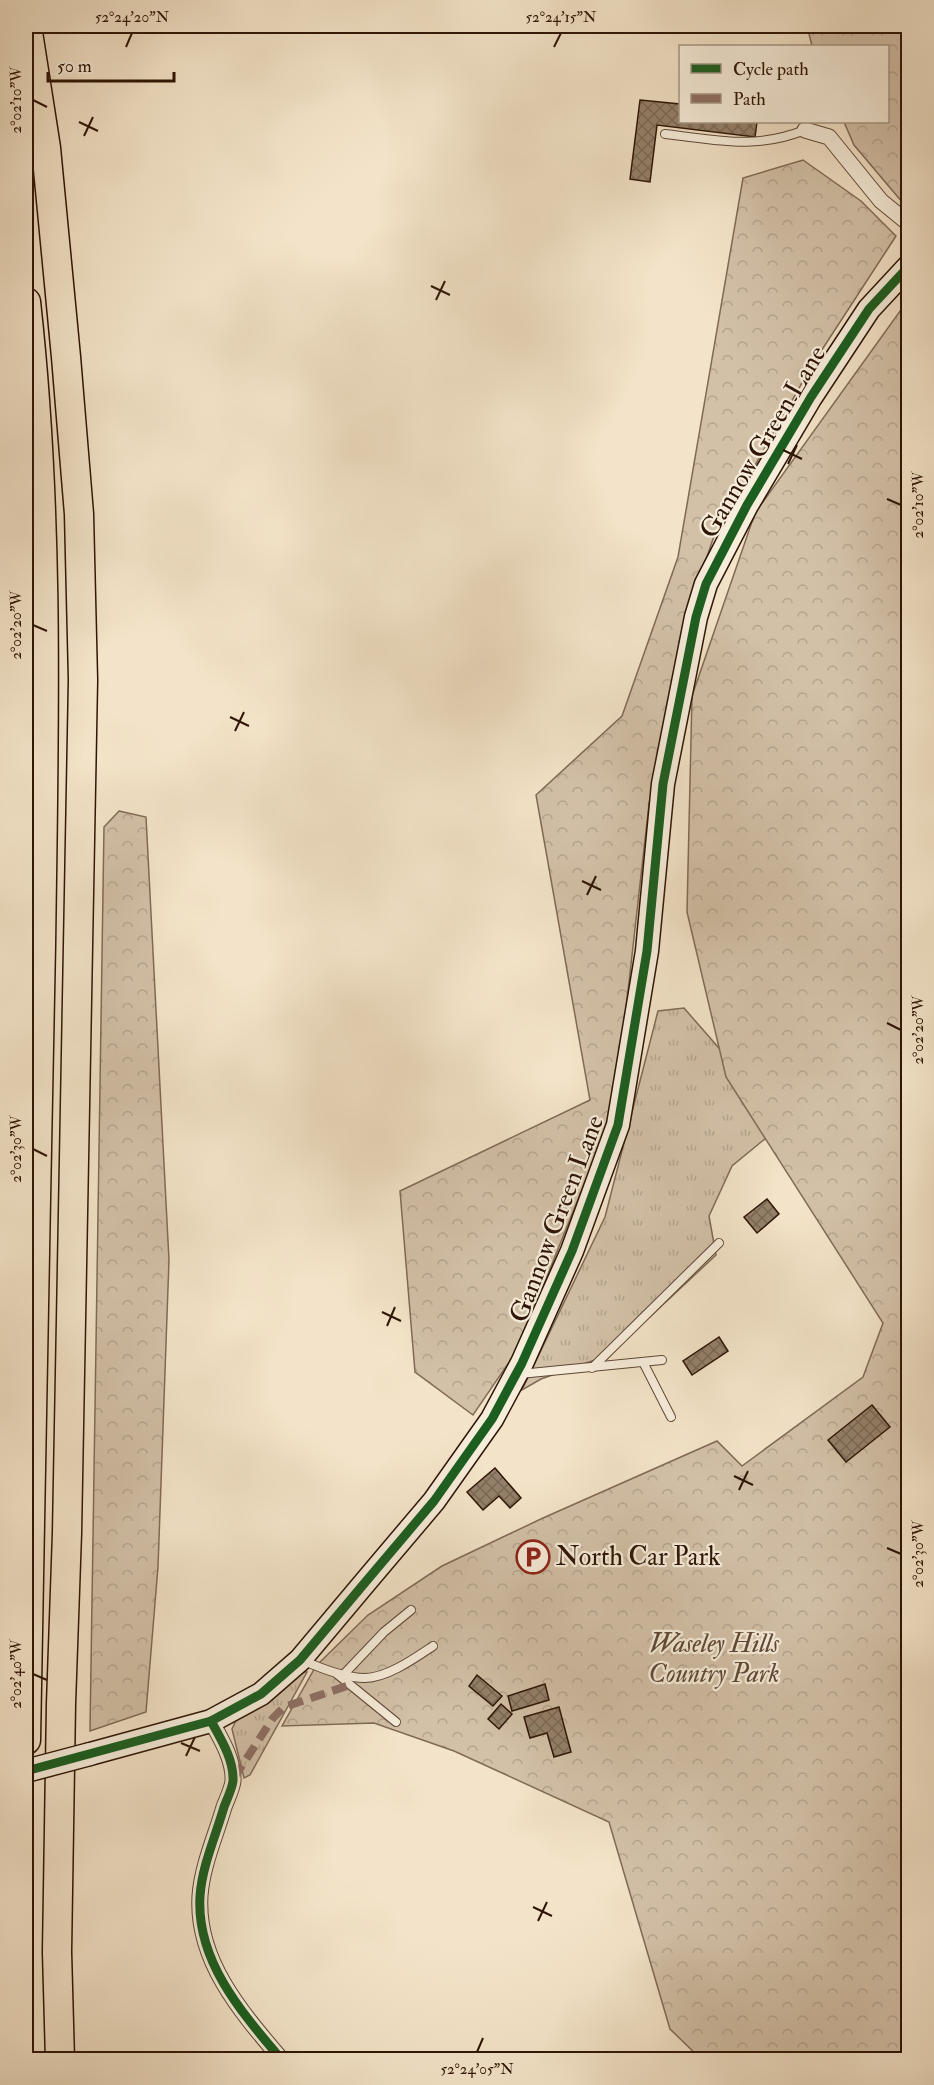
<svg xmlns="http://www.w3.org/2000/svg" width="934" height="2085" viewBox="0 0 934 2085" font-family="'IM FELL Double Pica',serif">
<style>
.grass{fill:url(#grass-tufts);stroke:#806a56;stroke-width:1.5}
.forest{fill:url(#forest-crowns);stroke:#806a56;stroke-width:1.5}
.building{fill:url(#building-cross-hatch);stroke:#2e1505;stroke-width:1.5}
.lines{fill:none;stroke-linecap:round;stroke-linejoin:round}
.lane-casing{stroke:#5f4836;stroke-width:10}
.street-casing{stroke:#5f4836;stroke-width:17}
.secondary-casing{stroke:#2e1505;stroke-width:25}
.highway-casing{stroke:#2e1505;stroke-width:31}
.lane{stroke:#f7eddb;stroke-width:8}
.street{stroke:#f7eddb;stroke-width:15}
.secondary{stroke:#f7eddb;stroke-width:22}
.highway{stroke:#f3e3c8;stroke-width:28}
.secondary-bridge-casing{stroke:#2e1505;stroke-width:25;stroke-linecap:butt}
.secondary-bridge{stroke:#f7eddb;stroke-width:22}
.quiet{stroke:#8d6e63;stroke-width:8;stroke-dasharray:15 8;stroke-linecap:butt}
.cycleway-casing{stroke:#f7eddb;stroke-width:13}
.cycleway{stroke:#1b5e20;stroke-width:9}
.ticks{fill:none;stroke:#2e1505;stroke-width:2}
.labels{text-anchor:middle;dominant-baseline:central;stroke-width:4.5;stroke-linejoin:round;paint-order:stroke}
.street-label{font-size:26px;fill:#2e1505;stroke:#f7eddb}
.poi-label{font-size:26px;fill:#2e1505;stroke:#f7eddb;text-anchor:start}
.park-label{font-size:26px;font-style:italic;fill:#5f4836;stroke:#f7eddb}
.neatline{fill:none;stroke:#2e1505;stroke-width:2}
.ticks-label{font-size:15px;text-anchor:middle;fill:#2e1505}
</style>
<defs>
<pattern id="grass-tufts" width="24" height="20" patternUnits="userSpaceOnUse" patternTransform="scale(1.5)"><rect width="24" height="20" fill="#d2c0a7"/><path d="M3 7l-1-3M5 7V3M7 7l1-3M15 17l-1-3M17 17v-4M19 17l1-3" fill="none" stroke="#b5a48e"/></pattern>
<pattern id="forest-crowns" width="20" height="18" patternUnits="userSpaceOnUse" patternTransform="scale(1.5)"><rect width="20" height="18" fill="#d2c0a7"/><path d="M2 6a3 3 0 1 1 6 0M12 15a3 3 0 1 1 6 0" fill="none" stroke="#b5a48e"/></pattern>
<pattern id="building-cross-hatch" width="8" height="8" patternUnits="userSpaceOnUse" patternTransform="scale(1.5)"><rect width="8" height="8" fill="#94806a"/><path d="M0 0l8 8M0 8l8-8" fill="none" stroke="#796855"/></pattern>
</defs>
<rect width="100%" height="100%" fill="#f3e3c8"/>
<filter id="stains"><feTurbulence type="fractalNoise" baseFrequency=".00333" numOctaves="4"/><feColorMatrix values="0 0 0 0 .2 0 0 0 0 .09 0 0 0 0 .02 0 0 0 .5 -.17"/></filter>
<radialGradient id="worn" r=".72"><stop offset=".6" stop-color="#630" stop-opacity="0"/><stop offset="1" stop-color="#630" stop-opacity=".3"/></radialGradient>
<g class="grass">
<path d="M684 1008 745 1078 766 1138 732 1166 709 1216 716 1255 609 1355 541 1379 522 1390 605 1217 658 1011Z"/>
<path d="M293 1672H307L250 1775 244 1778 232 1729 238 1716Z"/>
</g>
<g class="forest">
<path d="M807 26H908V209L854 145 844 122H888V46H812Z"/>
<path d="M803 160 861 201 896 236 814 362 713 539 684 624 649 804 615 1107 518 1349 473 1415 415 1372 400 1191 590 1100 536 795 622 716 678 557 743 178Z"/>
<path d="M908 300V2059H701L670 2029 609 1822 454 1751 374 1723 282 1726 316 1666 368 1615 442 1566 543 1518 717 1441 742 1466 863 1377 883 1323 726 1077 687 912 692 696 755 513Z"/>
<path d="M119 811 146 817 169 1260 158 1567 146 1712 90 1731 104 827Z"/>
</g>
<g class="building">
<path d="M640 100 680 104V122H757L755 137 657 125 650 182 630 179Z"/>
<path d="M767 1199 779 1214 757 1233 744 1217Z"/>
<path d="M719 1337 728 1351 692 1375 683 1361Z"/>
<path d="M872 1405 890 1427 846 1462 828 1440Z"/>
<path d="M495 1468 521 1498 510 1508 499 1496 483 1510 467 1492Z"/>
<path d="M477 1675 502 1696 493 1706 469 1686Z"/>
<path d="M545 1684 549 1700 512 1711 508 1696Z"/>
<path d="M501 1704 512 1714 499 1729 488 1719Z"/>
<path d="M559 1707 571 1752 554 1757 547 1733 530 1738 524 1717Z"/>
</g>
<g class="lines">
<g class="lane-casing">
<g id="lane">
<path d="M665 134C718 140 754 150 805 130"/>
<path d="M643 1362 671 1417"/>
<path d="M592 1368 719 1243"/>
<path d="M520 1374 662 1360"/>
<path d="M302 1660C320 1668 345 1678 365 1678 387 1678 415 1658 433 1646"/>
<path d="M345 1673 384 1632 411 1610"/>
<path d="M337 1674 396 1722"/>
</g>
</g>
<g class="street-casing">
<g id="street">
<path d="M805 130 829 137 881 201 908 223"/>
<path d="M211 1721C221 1739 234 1760 233 1781 232 1789 227 1799 224 1807 216 1835 202 1866 200 1896 196 1961 242 2013 282 2060"/>
</g>
</g>
<g class="secondary-casing">
<path id="secondary" d="M90 1754 211 1721 261 1694 300 1660 368 1579 434 1501 492 1419 522 1363 572 1251 618 1125 647 951 663 784 696 617 706 584 747 505 811 397 869 309 908 267"/>
</g>
<g class="highway-casing">
<g id="highway">
<path d="M27 26 46 148 66 357 79 514 83 680 67 1533 61 1704 57 1952 60 2060"/>
<path d="M26 302C50 516 44 731 41 945 36 1210 30 1475 26 1740"/>
</g>
</g>
<use href="#lane" class="lane"/>
<use href="#street" class="street"/>
<use href="#secondary" class="secondary"/>
<use href="#highway" class="highway"/>
<g class="secondary-bridge-casing">
<path id="secondary-bridge" d="M26 1771 90 1754"/>
</g>
<use href="#secondary-bridge" class="secondary-bridge"/>
<path class="quiet" d="M234 1778 273 1718 284 1707 350 1685"/>
<g class="cycleway-casing">
<g id="cycleway">
<path d="M211 1721C221 1739 234 1760 233 1781 232 1789 227 1799 224 1807 216 1835 202 1866 200 1896 196 1961 242 2013 282 2060"/>
<path d="M26 1771 211 1721 261 1694 300 1660 368 1579 434 1501 492 1419 522 1363 572 1251 618 1125 647 951 663 784 696 617 706 584 747 505 811 397 869 309 908 267"/>
</g>
</g>
<use href="#cycleway" class="cycleway"/>
</g>
<path class="ticks" d="M126 47 132 33M554 47 561 33M33 100 47 107M79 122 98 131M84 136 93 117M431 286 450 295M436 300 445 281M783 450 802 459M788 464 797 445M887 499 901 505M33 625 47 631M230 717 249 726M235 731 244 712M582 881 601 890M587 895 596 876M887 1023 901 1030M33 1149 47 1156M382 1312 401 1321M387 1326 395 1307M734 1476 753 1485M739 1490 748 1471M887 1548 901 1554M33 1674 47 1680M181 1743 200 1751M186 1756 195 1737M533 1907 552 1916M538 1921 547 1902M477 2052 483 2038"/>
<defs>
<g id="parking-ring" transform="scale(1.725)"><circle r="9.5" fill="#f7eddb" stroke="#8f2418" stroke-width="1.5"/><path d="M-3.5-5.5H1a3.5 3.5 0 0 1 0 7H-1V5.5H-3.5ZM-1-3.4V-.6H.8a1.4 1.4 0 0 0 0-2.8Z" fill="#8f2418"/></g>
</defs>
<g fill-rule="evenodd">
<use href="#parking-ring" x="533" y="1557"/>
</g>
<g class="labels">
<g class="street-label">
<text transform="translate(763 442) rotate(-59)">Gannow Green Lane</text>
<text transform="translate(557 1219) rotate(-69)">Gannow Green Lane</text>
</g>
<g class="poi-label">
<text x="556" y="1557">North Car Park</text>
</g>
<g class="park-label">
<text x="714" y="1644">Waseley Hills<tspan x="714" dy="30">Country Park</tspan></text>
</g>
</g>
<rect width="934" height="2085" fill="none" stroke="#f3e3c8" stroke-width="66"/>
<rect x="679" y="45" width="210" height="78" fill="#f7eddb" stroke="#a79785" stroke-width="1.5"/>
<rect x="691" y="64" width="30" height="9" fill="#1b5e20" stroke="#a79785" stroke-width="1.5"/>
<text x="733" y="75" font-size="18" fill="#2e1505">Cycle path</text>
<rect x="691" y="94" width="30" height="9" fill="#8d6e63" stroke="#a79785" stroke-width="1.5"/>
<text x="733" y="105" font-size="18" fill="#2e1505">Path</text>
<path d="M48 72v9h126v-9" fill="none" stroke="#2e1505" stroke-width="3"/>
<text x="57" y="72" font-size="18" fill="#2e1505" stroke="#f7eddb" stroke-width="4.5" paint-order="stroke">50 m</text>
<rect x="33" y="33" width="868" height="2019" class="neatline"/>
<g class="ticks-label">
<text x="132" y="22">52°24'20"N</text>
<text x="561" y="22">52°24'15"N</text>
<text transform="translate(16 100) rotate(-90)" y="5">2°02'10"W</text>
<text transform="translate(918 505) rotate(-90)" y="5">2°02'10"W</text>
<text transform="translate(16 625) rotate(-90)" y="5">2°02'20"W</text>
<text transform="translate(918 1030) rotate(-90)" y="5">2°02'20"W</text>
<text transform="translate(16 1149) rotate(-90)" y="5">2°02'30"W</text>
<text transform="translate(918 1554) rotate(-90)" y="5">2°02'30"W</text>
<text transform="translate(16 1674) rotate(-90)" y="5">2°02'40"W</text>
<text x="477" y="2074">52°24'05"N</text>
</g>
<rect width="100%" height="100%" filter="url(#stains)"/>
<rect width="100%" height="100%" fill="url(#worn)"/>
</svg>
